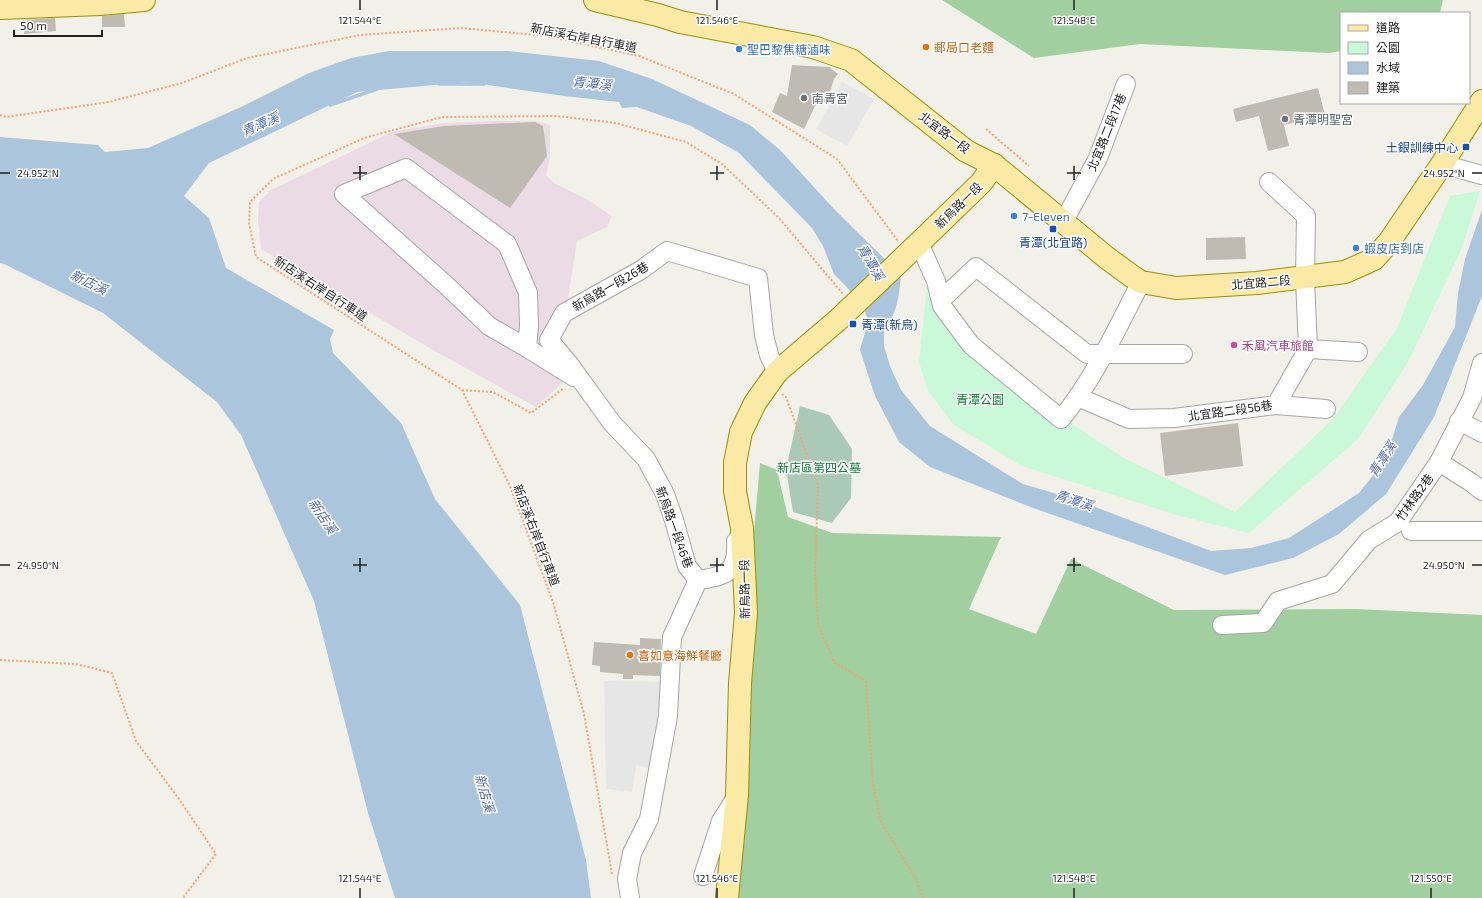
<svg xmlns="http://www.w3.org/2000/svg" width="1482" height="898" viewBox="0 0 1482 898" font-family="'Exo 2','Noto Sans TC',sans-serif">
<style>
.industrial{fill:#eadbe4}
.forest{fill:#a1cf9f}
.cemetery{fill:#aacab7}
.park{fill:#c9f9d8}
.parking{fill:#e6e6e6}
.water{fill:#abc5dd}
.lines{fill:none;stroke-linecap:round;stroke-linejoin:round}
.stream{stroke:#abc5dd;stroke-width:3.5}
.building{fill:#bfbab2}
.minor-casing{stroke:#a6a6a6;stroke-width:20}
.major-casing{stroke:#9b8e04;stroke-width:24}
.path{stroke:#f6a275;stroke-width:2;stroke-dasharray:2 2;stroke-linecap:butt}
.minor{stroke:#fff;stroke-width:18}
.major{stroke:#faeaa6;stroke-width:22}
.ticks{fill:none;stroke:#222;stroke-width:1.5}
.food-dot{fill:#e8710a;stroke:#fff;stroke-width:1.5}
.shop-dot{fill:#3f7fe0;stroke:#fff;stroke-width:1.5}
.worship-dot{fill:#6b7280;stroke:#fff;stroke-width:1.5}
.transit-dot{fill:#1a4fb4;stroke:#fff;stroke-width:1.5}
.hotel-dot{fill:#d1479c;stroke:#fff;stroke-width:1.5}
.labels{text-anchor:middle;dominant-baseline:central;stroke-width:3;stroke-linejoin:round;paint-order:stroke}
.street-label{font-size:12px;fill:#222;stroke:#fff}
.food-label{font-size:12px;fill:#c56008;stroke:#fff;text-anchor:start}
.shop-label{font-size:12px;fill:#366cbe;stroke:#fff;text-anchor:start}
.worship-label{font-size:12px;fill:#5b616d;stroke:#fff;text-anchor:start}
.transit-label{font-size:12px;fill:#164399;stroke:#fff;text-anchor:end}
.hotel-label{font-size:12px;fill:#b23c85;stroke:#fff;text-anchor:start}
.park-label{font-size:12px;fill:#0f8035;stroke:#fff}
.water-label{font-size:13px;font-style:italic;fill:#4f68b0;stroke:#fff}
.ticks-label{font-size:10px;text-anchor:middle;fill:#222;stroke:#fff;stroke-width:3;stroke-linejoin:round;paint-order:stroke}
</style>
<rect width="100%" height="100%" fill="#f1f1e9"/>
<path class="industrial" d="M494 121H536L550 125V157L546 175 554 183 586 199 612 216 607 227 577 241 567 304 543 341 573 373 536 407 433 350 261 249 258 220 259 202 271 190 392 132 443 123Z"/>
<g class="forest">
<path d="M942 0H1443L1440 13H1341V51L1329 53 1140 44 1034 58Z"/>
<path d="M760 463 777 470 788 517 832 533 1001 537 969 609 1036 634 1071 559 1174 610 1356 609 1482 615V898H722Z"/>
</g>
<path class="cemetery" d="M800 406 829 415 852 449 851 498 832 523 793 512 786 469Z"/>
<path class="park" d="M1480 191 1461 250 1408 362 1358 439 1249 533 1180 516 1022 466 954 425 928 391 919 362 928 277 981 353 1042 404 1124 458 1235 512 1333 419 1397 328 1450 196Z"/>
<g class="parking">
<path d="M842 82 874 99 847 146 816 129Z"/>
<path d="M604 681 664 682 651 768 636 765 632 792 606 789Z"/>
</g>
<path class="water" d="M389 51H507L599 61 652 79 750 125 780 150 834 209 901 275C899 294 898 314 884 328V346L890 366 901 390 930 426 1023 484 1074 499 1211 551 1251 548 1289 538 1359 493 1386 459 1399 417 1423 385 1455 327 1458 293 1465 259 1482 210V296L1434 417 1386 494 1339 534 1293 558 1225 575 1033 508 930 467 899 442 875 396 860 350 868 322 863 304 834 274 823 246 812 228 739 153 691 126 637 107 622 108 619 102 564 96 467 82 357 92 209 163 184 196 209 218 226 268 334 330 330 339 333 353 401 423 435 499 520 605 586 860 591 898H395L368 813 314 601 241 435 217 402 103 313 4 264 0 263V137L98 145 105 152 148 148 241 107 309 73 351 58Z"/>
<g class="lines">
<g class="stream">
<path d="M439 84H484"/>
<path d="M330 105 377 89"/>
</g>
</g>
<g class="building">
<path d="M124 14 125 27H102V16Z"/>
<path d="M55 18 56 31 24 34 23 20Z"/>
<path d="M792 65 829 67 838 74 834 79 830 92 829 100 815 106 804 129 772 112 780 93 787 96Z"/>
<path d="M1318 88 1325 115 1284 125 1289 146 1268 151 1259 116 1236 122 1233 109Z"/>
<path d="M535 122 543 126 547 156 510 208 394 134 444 126Z"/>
<path d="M1245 237 1246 259 1206 260V238Z"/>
<path d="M1238 423 1243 466 1165 476 1160 433Z"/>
<path d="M640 638 661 639 660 676 633 675V679H623V674L600 672V666L592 665 594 642 640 645Z"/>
</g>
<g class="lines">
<g class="minor-casing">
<g id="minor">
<path d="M1442 164 1482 175"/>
<path d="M1064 221 1098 158 1126 84"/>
<path d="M919 243 936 281 942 306 971 345 1061 419C1095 378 1117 328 1141 282"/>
<path d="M941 300 976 267 1087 354H1183"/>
<path d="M527 348 529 326 528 293 507 244 406 168 344 194 446 285 489 326 527 348 574 377"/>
<path d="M1308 349 1358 352"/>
<path d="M1078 397 1129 419 1174 418 1276 405 1308 349 1305 278 1306 216 1269 182"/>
<path d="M1276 405 1326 409"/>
<path d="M1459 421 1482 433"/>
<path d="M1439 462 1472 483 1482 491"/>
<path d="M1411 531H1482"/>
<path d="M736 541C738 573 726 576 698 580L687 566 674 520 665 494 646 459 612 423 570 365 549 340 564 313 641 270 667 251 758 278 764 335 769 355 777 372"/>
<path d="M1222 625 1263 623 1278 601 1332 584 1369 540 1398 522 1439 462 1472 398 1482 363"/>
<path d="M703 876 721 821 737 796"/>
<path d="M630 898 627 879 632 853 649 819 668 716 672 637 698 580"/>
</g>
</g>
<g class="major-casing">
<g id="major">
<path d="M595 0 658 15 680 22 813 47 851 60 966 151 994 165 1107 258 1133 277 1141 282 1176 288 1257 283 1345 272 1374 259 1389 242 1442 164 1482 101"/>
<path d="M0 8 100 4 144 0"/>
<path d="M727 898 737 795 740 683 746 613 742 528 735 491V463L741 432 755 403 777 372 839 319 919 243 981 183 994 165"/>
</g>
</g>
<g class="path">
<path d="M0 115 6 117 109 102 182 83 247 58 360 35 461 28 546 36 639 56 734 94 837 159 898 241"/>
<path d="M986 129 1029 166"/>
<path d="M462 390 493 392 531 413 564 388"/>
<path d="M782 394 786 397 818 485 815 575 818 625 835 663 866 681 873 784 881 822 916 879 923 898"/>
<path d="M0 660 76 664 112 673 136 741 181 802 216 854 183 898"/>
<path d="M612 874 584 714 553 602 510 486 462 390 256 257 249 223 250 202 273 179 364 138 442 117 557 116 616 123 686 142 722 164 779 218 843 294"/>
</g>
<use href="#minor" class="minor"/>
<use href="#major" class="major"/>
</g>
<path class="ticks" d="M360 0V10M717 0V10M1074 0V10M360 166V180M717 166V180M1074 166V180M0 173H10M353 173H367M710 173H724M1067 173H1081M1472 173H1482M360 558V572M717 558V572M1074 558V572M0 565H10M353 565H367M710 565H724M1067 565H1081M1472 565H1482M360 888V898M717 888V898M1074 888V898M1431 888V898"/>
<g class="food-dot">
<circle cx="926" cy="47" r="4"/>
<circle cx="630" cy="655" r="4"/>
</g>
<g class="shop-dot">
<circle cx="739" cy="49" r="4"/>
<circle cx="1014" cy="216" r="4"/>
<circle cx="1356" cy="248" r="4"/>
</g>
<g class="worship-dot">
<circle cx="804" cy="98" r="4"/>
<circle cx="1285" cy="119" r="4"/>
</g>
<g class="transit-dot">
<rect x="1462" y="143" width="8" height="8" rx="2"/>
<rect x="1049" y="225" width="8" height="8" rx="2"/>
<rect x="849" y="320" width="8" height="8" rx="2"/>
</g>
<circle class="hotel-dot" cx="1234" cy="345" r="4"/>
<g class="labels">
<g class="street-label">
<text transform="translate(584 37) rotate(11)">新店溪右岸自行車道</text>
<text transform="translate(945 132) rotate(37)">北宜路一段</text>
<text transform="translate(1106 132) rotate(-68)">北宜路二段17巷</text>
<text transform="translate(958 205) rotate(-44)">新烏路一段</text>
<text transform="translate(1261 282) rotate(-5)">北宜路二段</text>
<text transform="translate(610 286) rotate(-30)">新烏路一段26巷</text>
<text transform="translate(321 288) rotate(33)">新店溪右岸自行車道</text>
<text transform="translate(1230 410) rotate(-8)">北宜路二段56巷</text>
<text transform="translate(1414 497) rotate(-54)">竹林路2巷</text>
<text transform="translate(675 527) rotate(70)">新烏路一段46巷</text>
<text transform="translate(537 535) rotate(69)">新店溪右岸自行車道</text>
<text transform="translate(744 589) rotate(-91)">新烏路一段</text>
</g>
<g class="food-label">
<text x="934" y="47">郵局口老麵</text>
<text x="638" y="655">喜如意海鮮餐廳</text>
</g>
<g class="shop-label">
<text x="747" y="49">聖巴黎焦糖滷味</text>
<text x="1022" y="216">7-Eleven</text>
<text x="1364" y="248">蝦皮店到店</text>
</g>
<g class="worship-label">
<text x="812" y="98">南青宮</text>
<text x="1293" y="119">青潭明聖宮</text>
</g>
<g class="transit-label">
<text x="1458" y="147">土銀訓練中心</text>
<text x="1053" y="242" text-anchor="middle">青潭(北宜路)</text>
<text x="861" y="324" text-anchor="start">青潭(新烏)</text>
</g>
<g class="hotel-label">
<text x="1242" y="345">禾風汽車旅館</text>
</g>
<g class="park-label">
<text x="980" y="399">青潭公園</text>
<text x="819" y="467">新店區第四公墓</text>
</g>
<g class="water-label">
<text transform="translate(592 83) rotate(6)">青潭溪</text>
<text transform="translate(260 124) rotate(-24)">青潭溪</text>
<text transform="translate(871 262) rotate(60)">青潭溪</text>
<text transform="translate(89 282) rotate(26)">新店溪</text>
<text transform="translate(1382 459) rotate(-57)">青潭溪</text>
<text transform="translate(1074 500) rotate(18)">青潭溪</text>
<text transform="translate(323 516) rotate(56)">新店溪</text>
<text transform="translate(485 793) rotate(74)">新店溪</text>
</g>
</g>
<g class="ticks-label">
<text x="360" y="24">121.544°E</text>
<text x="717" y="24">121.546°E</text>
<text x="1074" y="24">121.548°E</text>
<text x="38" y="177">24.952°N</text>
<text x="1444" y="177">24.952°N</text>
<text x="38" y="569">24.950°N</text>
<text x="1444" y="569">24.950°N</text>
<text x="360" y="882">121.544°E</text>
<text x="717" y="882">121.546°E</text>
<text x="1074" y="882">121.548°E</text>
<text x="1431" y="882">121.550°E</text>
</g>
<rect x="1340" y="12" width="130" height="92" fill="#ffffff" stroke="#a7a7a7"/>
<rect x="1348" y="25" width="20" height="6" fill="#faeaa6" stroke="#a7a7a7"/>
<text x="1376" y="32" font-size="12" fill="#222222">道路</text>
<rect x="1348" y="42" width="20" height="12" fill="#c9f9d8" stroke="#a7a7a7"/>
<text x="1376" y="52" font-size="12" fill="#222222">公園</text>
<rect x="1348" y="62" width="20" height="12" fill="#abc5dd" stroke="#a7a7a7"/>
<text x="1376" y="72" font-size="12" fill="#222222">水域</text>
<rect x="1348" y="82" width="20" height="12" fill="#bfbab2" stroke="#a7a7a7"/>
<text x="1376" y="92" font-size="12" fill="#222222">建築</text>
<path d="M14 30v6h88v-6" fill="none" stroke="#222222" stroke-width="2"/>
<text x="20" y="30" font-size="12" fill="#222222" stroke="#ffffff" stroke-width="3" paint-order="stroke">50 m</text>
</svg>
